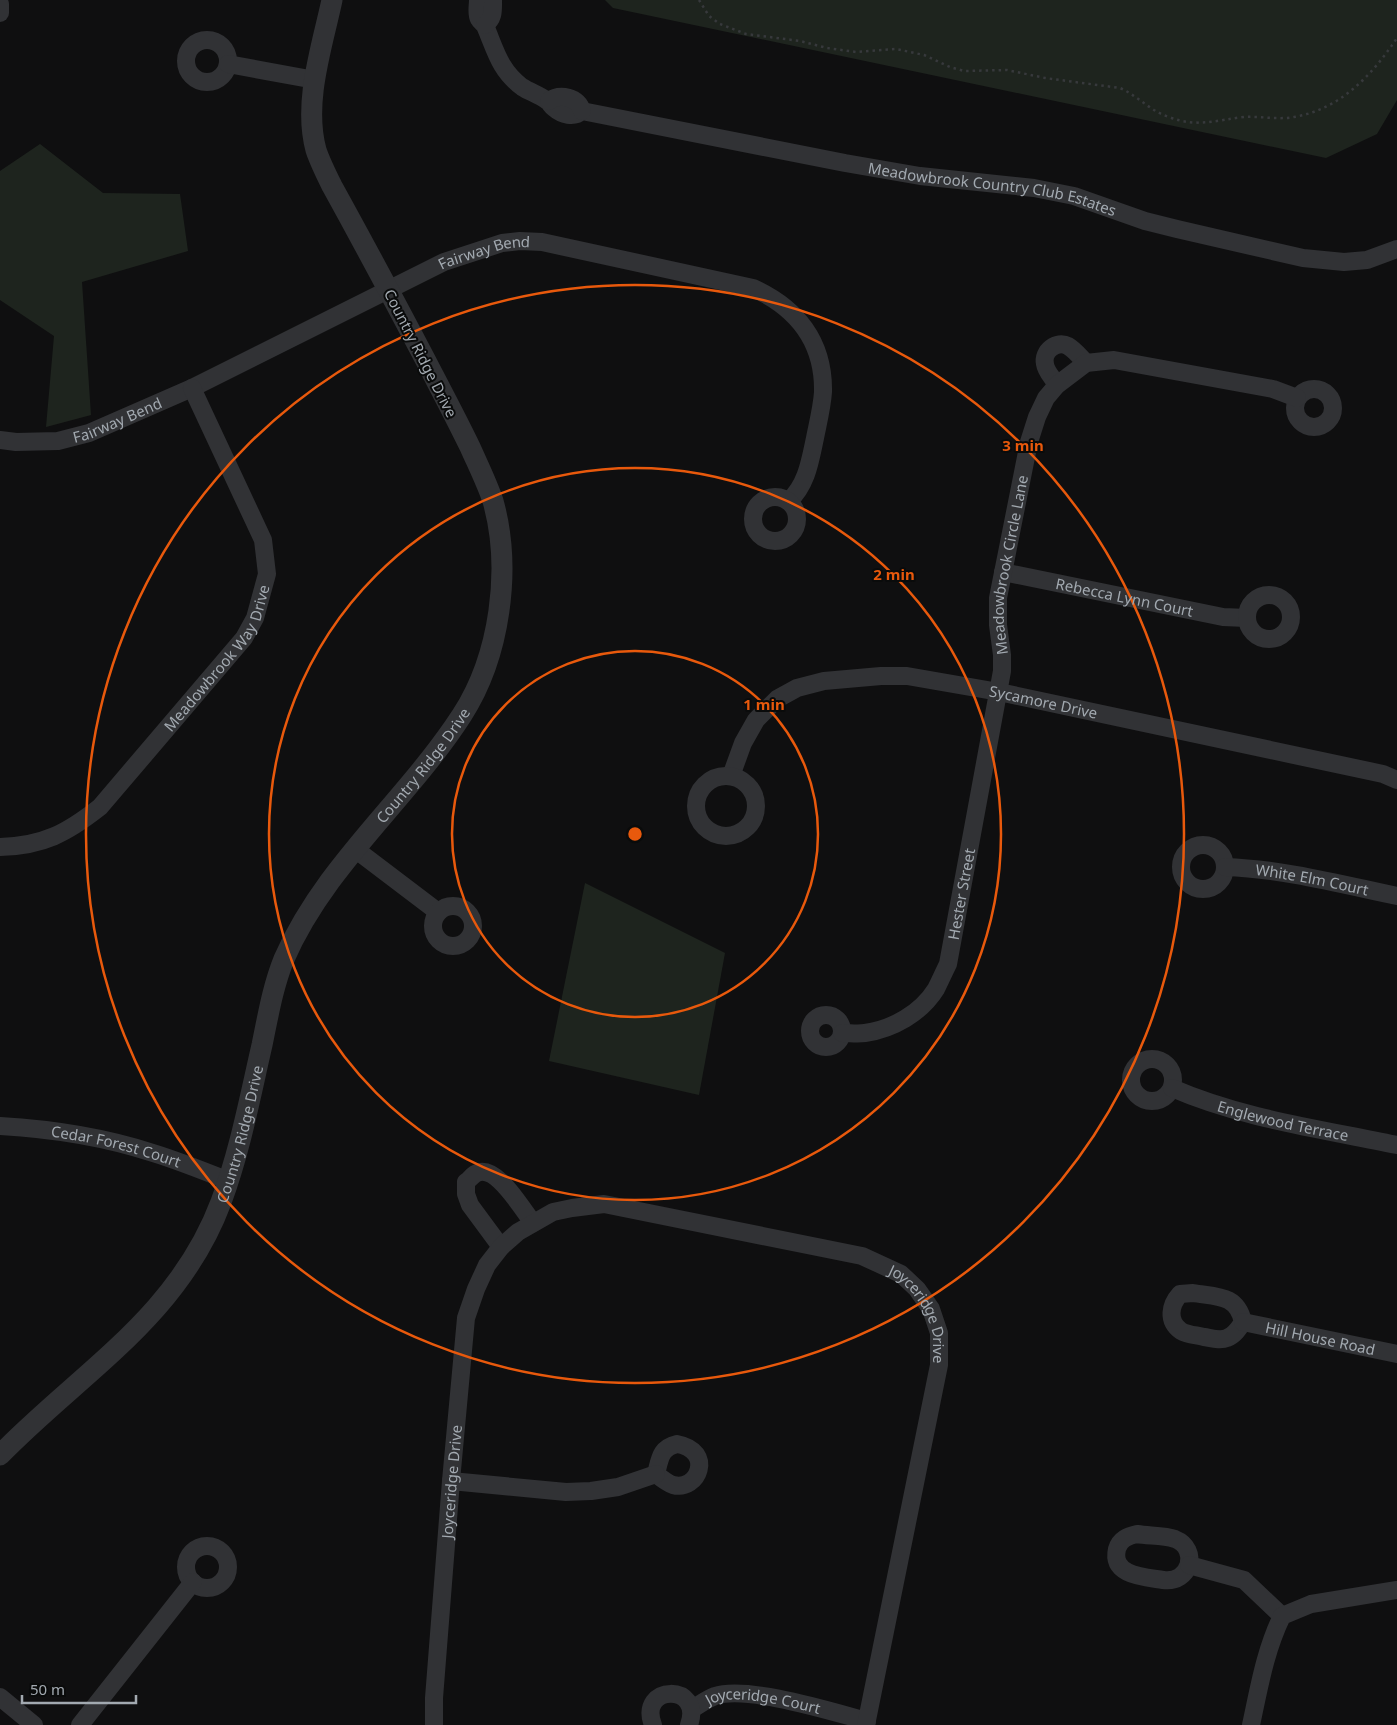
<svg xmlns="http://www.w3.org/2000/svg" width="1397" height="1725" viewBox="0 0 1397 1725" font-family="'Noto Sans',sans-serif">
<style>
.green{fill:#1e241e}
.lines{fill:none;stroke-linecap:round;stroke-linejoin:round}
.path{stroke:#37393c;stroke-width:2.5;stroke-dasharray:2.5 4;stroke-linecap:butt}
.minor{stroke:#313235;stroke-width:18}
.tertiary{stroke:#313235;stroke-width:21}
.ring{fill:none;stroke:#e8590c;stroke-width:2.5}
.labels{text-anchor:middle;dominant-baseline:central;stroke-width:4;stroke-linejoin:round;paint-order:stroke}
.street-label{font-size:15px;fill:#a2a9b0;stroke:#0a0b0b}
.centre{fill:#e8590c;stroke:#0a0b0b;stroke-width:2.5}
.ring-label{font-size:15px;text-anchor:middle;font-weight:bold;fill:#e8590c;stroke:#0a0b0b;stroke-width:4;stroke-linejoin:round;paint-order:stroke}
</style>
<rect width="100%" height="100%" fill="#0f0f10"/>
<g class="green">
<path d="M605 0H1397V100L1377 134 1326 158 613 8Z"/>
<path d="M40 144 103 193 180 194 188 251 82 282 91 415 46 427 54 336 0 300V171Z"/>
<path d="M585 883 725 953 699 1095 549 1061Z"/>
</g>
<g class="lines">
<path class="path" d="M699 0 709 16 720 24 746 34 800 41 827 48 856 52 896 49 924 55 950 67 964 71 1007 70 1045 78 1120 88C1138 96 1150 111 1169 117 1197 128 1216 120 1244 117 1261 116 1278 120 1294 117 1341 109 1372 75 1397 38"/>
<g class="minor">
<path id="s1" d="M478 0C478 6 476 14 479 19 481 23 485 24 486 28 496 52 500 70 522 87 530 92 539 95 546 100 550 102 551 106 554 108 562 115 574 118 582 111L845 163 920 176 1034 188 1074 196 1145 221 1177 229 1303 258 1344 262 1367 260 1397 249"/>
<path d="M0 4V13"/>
<path d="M485 25C494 18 493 11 493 0"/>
<circle cx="207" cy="61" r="21"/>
<path d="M228 64 315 80"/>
<path d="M549 101C560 93 578 97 582 111"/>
<path d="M1057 385C1053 378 1046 372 1045 364 1042 351 1057 340 1068 346 1075 350 1081 358 1086 363"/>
<circle cx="1314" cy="408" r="19"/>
<path id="s2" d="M0 440 16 442 58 441 89 433 192 388 444 262 502 243 520 241 542 242 753 288C797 308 824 342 823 392 822 407 818 423 815 438 810 461 807 484 789 501"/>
<circle cx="775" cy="519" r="22"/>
<path id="s3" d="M1003 572 1223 617 1247 618"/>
<circle cx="1269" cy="617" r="22"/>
<path id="s4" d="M731 776 743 743 756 720 777 699 797 688 824 681 881 676H907L999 692 1383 774 1397 780"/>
<circle cx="726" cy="806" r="30"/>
<circle cx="1203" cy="867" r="22"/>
<path id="s5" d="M0 847C43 846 67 833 100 807L244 638 255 618 267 574 263 540 192 388"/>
<path d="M355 849 438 912"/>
<path id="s6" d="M1225 867C1283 869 1340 884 1397 896"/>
<circle cx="453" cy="926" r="20"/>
<circle cx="826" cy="1031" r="16"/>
<path id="s7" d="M842 1033C850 1033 858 1034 865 1033 893 1029 921 1013 936 989 940 981 944 972 948 964L1002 671V655L998 625V598L1029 442 1037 417 1046 398 1057 385 1086 363 1114 360 1273 389 1297 398"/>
<circle cx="1152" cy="1080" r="21"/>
<path id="s8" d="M1172 1088C1243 1119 1322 1129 1397 1145"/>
<path id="s9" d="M0 1126C52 1129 104 1137 153 1153 179 1161 204 1171 229 1181"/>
<path d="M501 1247 470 1205 466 1194V1182C469 1180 472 1176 475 1174 495 1161 522 1209 533 1223"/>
<path d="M1193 1293C1216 1297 1237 1294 1243 1322 1239 1328 1235 1335 1227 1338 1220 1341 1211 1338 1204 1337 1196 1335 1188 1335 1181 1331 1167 1321 1170 1305 1180 1294Z"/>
<path id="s10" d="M1243 1322 1397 1354"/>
<path d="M677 1444C715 1451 698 1492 673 1485 667 1483 661 1478 656 1474 660 1459 660 1448 677 1444Z"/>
<path d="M451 1481 566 1492 591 1491 618 1487 656 1474"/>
<path d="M1137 1534C1149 1536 1164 1535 1175 1539 1200 1549 1190 1584 1163 1580 1144 1577 1111 1576 1117 1549 1120 1539 1128 1536 1137 1534Z"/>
<circle cx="207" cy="1567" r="21"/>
<path d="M1189 1565 1244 1580 1282 1616"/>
<path d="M0 1697 34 1725"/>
<path id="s11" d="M692 1709C699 1705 707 1699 715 1696 747 1685 833 1712 867 1721"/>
<path d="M80 1725 193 1582"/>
<path id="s12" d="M434 1725V1698L451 1481 466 1318 476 1289 487 1265 501 1247 518 1232 553 1212 572 1208 604 1204 862 1256 901 1274 917 1289 931 1309 939 1333V1365L866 1725"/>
<path d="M653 1725C637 1684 704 1683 689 1725"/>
<path d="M1251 1725C1259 1688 1265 1651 1282 1616L1311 1604 1397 1590"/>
</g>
<path class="tertiary" id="s13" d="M0 1455C81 1372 178 1317 221 1202 240 1151 250 1097 262 1045 268 1016 273 986 284 959 325 865 407 800 462 715 500 656 512 569 493 501 487 483 478 465 470 447 456 418 441 390 426 361 395 302 364 244 332 186 326 174 320 162 316 150 303 102 322 47 332 0"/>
</g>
<g class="ring">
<circle cx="635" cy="834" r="183"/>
<circle cx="635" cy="834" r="366"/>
<circle cx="635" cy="834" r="549"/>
</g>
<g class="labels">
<g class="street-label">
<text stroke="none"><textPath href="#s1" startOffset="588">Meadowbrook Country Club Estates</textPath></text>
<text stroke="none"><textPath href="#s2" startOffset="526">Fairway Bend</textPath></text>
<text transform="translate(421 353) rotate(63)">Country Ridge Drive</text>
<text stroke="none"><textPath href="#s2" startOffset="121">Fairway Bend</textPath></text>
<text stroke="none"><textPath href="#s7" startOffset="542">Meadowbrook Circle Lane</textPath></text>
<text stroke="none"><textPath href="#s3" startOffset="124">Rebecca Lynn Court</textPath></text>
<text stroke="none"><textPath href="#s5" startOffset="301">Meadowbrook Way Drive</textPath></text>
<text stroke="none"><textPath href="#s4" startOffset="364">Sycamore Drive</textPath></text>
<text stroke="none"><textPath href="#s13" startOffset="830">Country Ridge Drive</textPath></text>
<text stroke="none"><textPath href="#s6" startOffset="88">White Elm Court</textPath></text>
<text stroke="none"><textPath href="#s7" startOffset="208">Hester Street</textPath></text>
<text stroke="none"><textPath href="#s8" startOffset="116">Englewood Terrace</textPath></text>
<text stroke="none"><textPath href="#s13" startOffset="410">Country Ridge Drive</textPath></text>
<text stroke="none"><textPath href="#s9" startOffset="118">Cedar Forest Court</textPath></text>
<text stroke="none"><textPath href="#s12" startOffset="954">Joyceridge Drive</textPath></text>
<text stroke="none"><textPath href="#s10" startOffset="79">Hill House Road</textPath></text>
<text stroke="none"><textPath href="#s12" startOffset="244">Joyceridge Drive</textPath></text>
<text stroke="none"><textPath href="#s11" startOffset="75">Joyceridge Court</textPath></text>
</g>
</g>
<circle cx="635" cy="834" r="8" class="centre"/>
<g class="ring-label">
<text x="1023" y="451">3 min</text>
<text x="894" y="580">2 min</text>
<text x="764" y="710">1 min</text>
</g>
<path d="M22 1695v8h114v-8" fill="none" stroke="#a2a9b0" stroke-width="2.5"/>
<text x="30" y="1695" font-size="15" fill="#a2a9b0" stroke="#0a0b0b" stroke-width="4" paint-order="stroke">50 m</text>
</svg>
